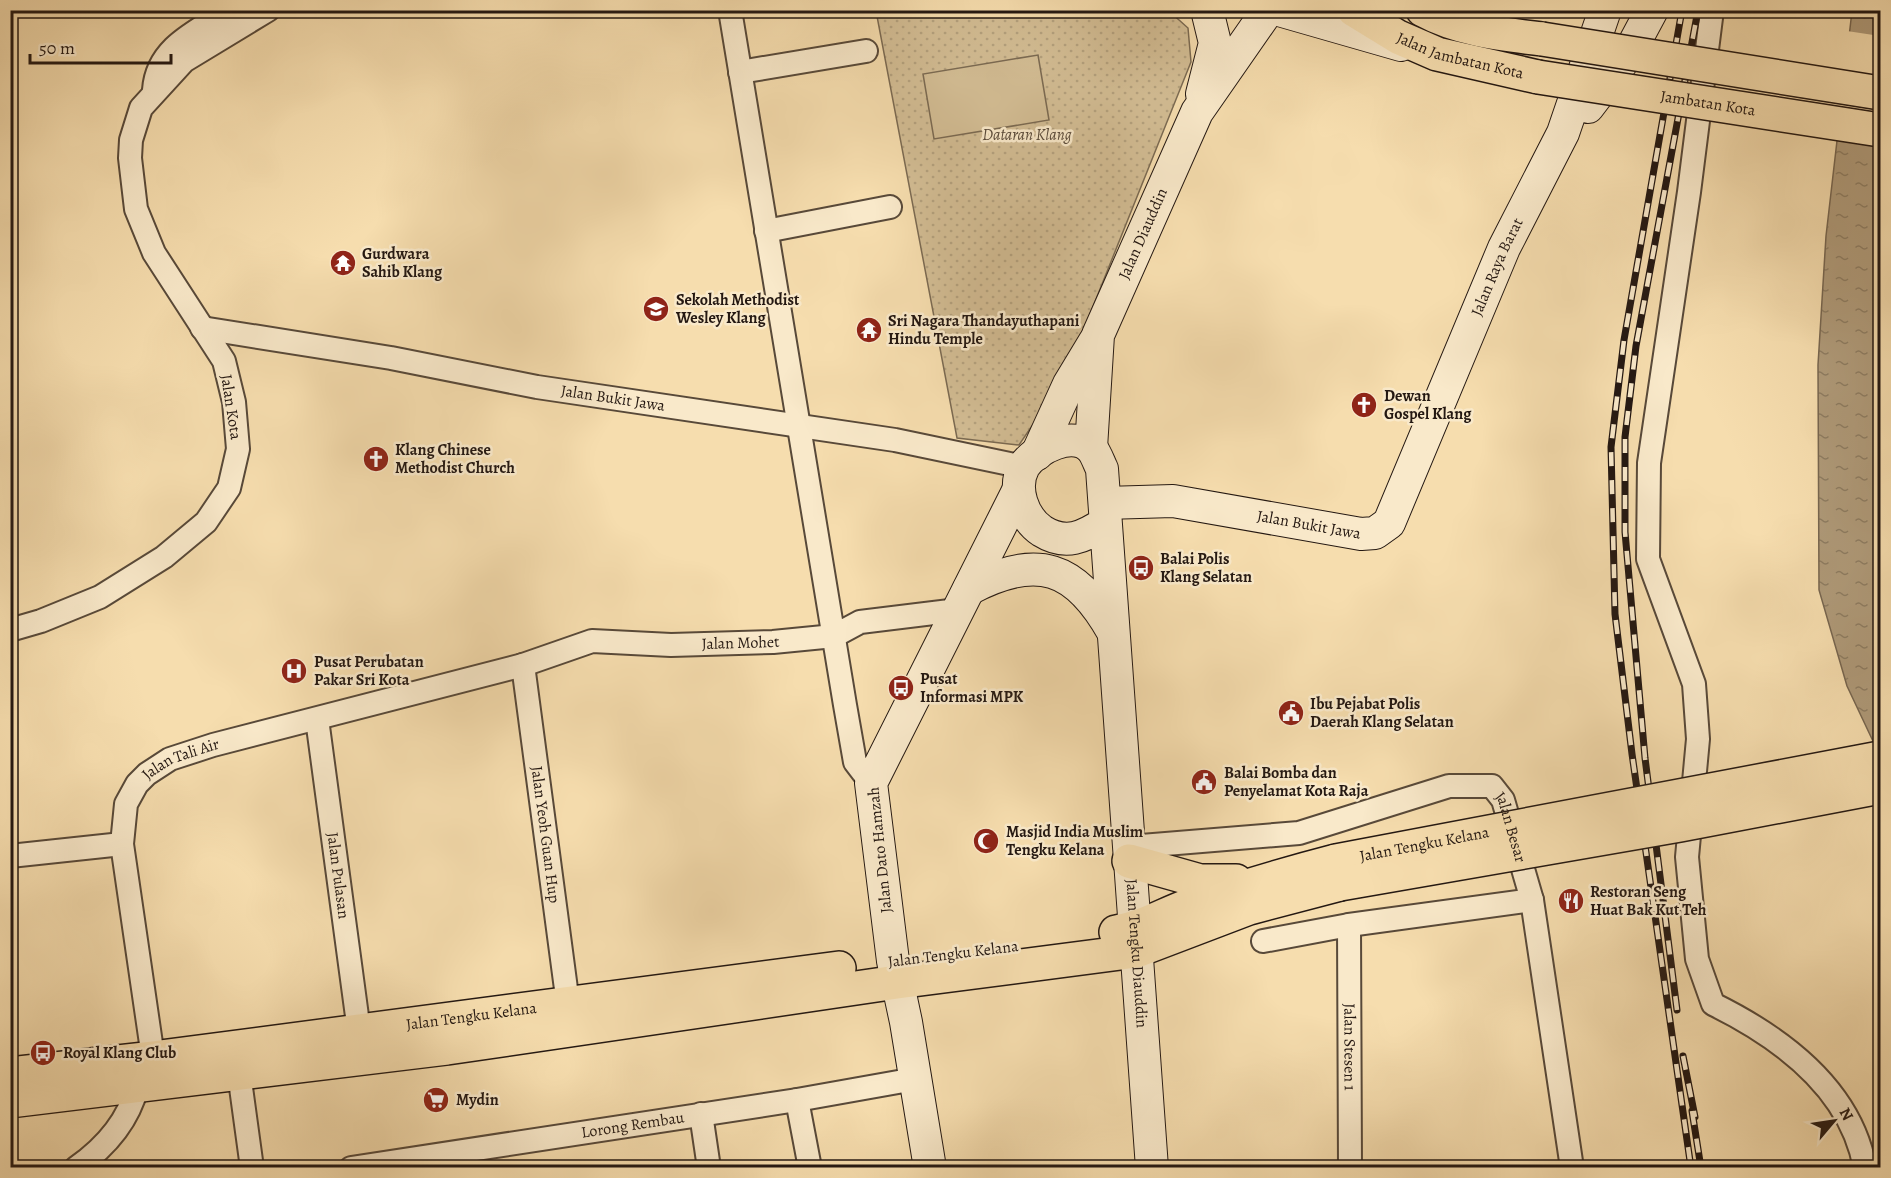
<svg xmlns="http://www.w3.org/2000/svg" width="1891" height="1178" viewBox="0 0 1891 1178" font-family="Alegreya,serif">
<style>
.park{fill:url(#park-dots);stroke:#7b6a52;stroke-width:1.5}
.pitch{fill:#d2bc93;stroke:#7b6a52;stroke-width:1.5}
.water{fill:url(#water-ripples);stroke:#776650;stroke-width:1.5}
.pier{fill:#f6ddae}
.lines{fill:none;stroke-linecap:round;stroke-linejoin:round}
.street-casing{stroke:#584939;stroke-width:26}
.secondary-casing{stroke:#241812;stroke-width:34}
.highway-casing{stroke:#241812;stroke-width:36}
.street{stroke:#f9e9ca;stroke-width:22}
.secondary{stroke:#f9e9ca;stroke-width:32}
.highway{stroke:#f6ddae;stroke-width:33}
.rail-casing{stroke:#241812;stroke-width:7}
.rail{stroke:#f9e9ca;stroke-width:4.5;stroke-dasharray:14;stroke-linecap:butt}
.highway-bridge-casing{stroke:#241812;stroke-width:36;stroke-linecap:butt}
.highway-bridge{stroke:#f6ddae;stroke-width:33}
.labels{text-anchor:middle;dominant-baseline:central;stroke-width:5;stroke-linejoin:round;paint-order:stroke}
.street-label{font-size:16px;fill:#241812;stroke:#f9e9ca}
.park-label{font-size:16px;font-style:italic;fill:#584939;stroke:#f9e9ca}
.poi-label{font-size:16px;font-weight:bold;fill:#241812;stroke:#f9e9ca;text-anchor:start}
</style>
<defs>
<pattern id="park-dots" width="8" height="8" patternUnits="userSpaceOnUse" patternTransform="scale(1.5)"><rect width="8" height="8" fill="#d2bc93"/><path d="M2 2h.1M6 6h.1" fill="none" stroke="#b4a17e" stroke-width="1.8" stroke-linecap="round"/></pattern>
<pattern id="water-ripples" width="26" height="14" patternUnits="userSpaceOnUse" patternTransform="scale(1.5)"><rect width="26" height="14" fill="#af9a79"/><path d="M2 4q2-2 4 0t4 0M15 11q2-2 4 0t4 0" fill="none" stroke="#8e7d62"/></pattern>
</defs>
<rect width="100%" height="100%" fill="#f6ddae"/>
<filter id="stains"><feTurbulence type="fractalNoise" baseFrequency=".00333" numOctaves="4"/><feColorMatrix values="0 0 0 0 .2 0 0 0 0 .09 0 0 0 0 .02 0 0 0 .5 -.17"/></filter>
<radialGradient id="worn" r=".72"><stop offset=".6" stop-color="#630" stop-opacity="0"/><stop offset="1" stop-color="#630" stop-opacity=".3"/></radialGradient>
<path class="park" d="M876 11H1169L1188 28 1191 62 1064 379 1019 445 957 438Z"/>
<path class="pitch" d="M1038 55 1049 120 934 139 923 74Z"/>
<path class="water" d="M1852 11H1880V756L1847 686 1819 590 1818 365 1826 236Z"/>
<path class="pier" d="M1847 31 1880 36V144L1834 137Z"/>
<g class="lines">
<g class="street-casing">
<g id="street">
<path d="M730 10 845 705 855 762 871 783"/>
<path d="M1712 10 1689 192 1649 463 1648 559 1694 684 1698 739 1687 857 1697 959 1713 1004C1780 1037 1851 1089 1865 1168"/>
<path d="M740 72 866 51"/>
<path d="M154 90C157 47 197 31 230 10"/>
<path d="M766 231 890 207"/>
<path id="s1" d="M202 328 391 358 537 387 895 440 1024 467"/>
<path d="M10 630 41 621 100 597 164 557 206 522 229 488 238 449 234 402 224 361 154 253 136 209 130 158 131 140 141 108 184 61 268 10"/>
<path id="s2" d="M523 665 568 1004"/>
<path id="s3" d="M317 719 359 1031"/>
<path id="s4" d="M1129 847 1299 833 1449 786H1492L1503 800 1532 900 1572 1168"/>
<path d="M10 856 122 844"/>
<path id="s5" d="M1349 925 1350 1168"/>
<path d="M1263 941 1349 925 1532 900"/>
<path id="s6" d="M155 1071 122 844 126 804 137 784 147 774 170 759 213 745 523 665 592 641 671 645 773 642 834 636 860 622 958 610"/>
<path d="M239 1073 252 1168"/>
<path d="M797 1100 810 1168"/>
<path d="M701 1114 709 1168"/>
<path d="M76 1168C106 1147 128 1122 137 1087"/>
<path id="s7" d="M351 1168 797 1100 915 1079"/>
</g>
</g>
<g class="secondary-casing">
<g id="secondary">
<path d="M1279 10 1401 45"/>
<path d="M1202 94 1215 43 1207 10"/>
<path d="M1588 107 1629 53 1652 10"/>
<path id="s8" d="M1091 448 1098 335 1197 112 1268 10"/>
<path d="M1037 454 1069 384 1095 341"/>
<path id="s9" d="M1105 503 1173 501 1361 534 1375 533 1389 523 1504 248 1563 133 1605 10"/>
<path id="s10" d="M1105 523C1084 537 1066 546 1042 531 1023 518 1012 488 1024 466 1036 448 1074 429 1092 449 1096 454 1099 463 1102 469L1152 1168"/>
<path d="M969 589C1037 553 1076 566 1113 632"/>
<path d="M930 1168 906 1022 893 961 871 783 1018 491"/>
</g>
</g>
<g class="highway-casing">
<g id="highway">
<path id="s11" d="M1354 10 1398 37 1437 54 1538 77"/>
<path d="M1423 10C1460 30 1501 34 1542 39"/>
<path d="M1129 861 1200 881H1236"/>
<path d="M1116 932C1143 928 1164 914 1190 905 1238 888 1286 874 1336 861"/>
<path id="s12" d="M10 1074 154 1058 839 968"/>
<path d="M10 1101 447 1048 897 982 1136 951 1249 908 1340 884"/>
</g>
</g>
<use href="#street" class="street"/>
<use href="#secondary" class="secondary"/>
<use href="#highway" class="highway"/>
<g class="rail-casing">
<g id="rail">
<path d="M1682 10 1624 340 1611 447 1615 614 1632 754 1691 1168"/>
<path d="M1677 1010 1645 758 1625 532V437L1636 346 1698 10"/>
<path d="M1683 1056 1695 1117"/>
<path d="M1692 1111 1701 1168"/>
</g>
</g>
<use href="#rail" class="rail"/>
<g class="highway-bridge-casing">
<g id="highway-bridge">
<path d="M1542 39 1880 93"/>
<path id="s13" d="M1538 77 1880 130"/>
<path id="s14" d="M1336 861 1880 758"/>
<path d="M1340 884 1680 825 1880 787"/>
</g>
</g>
<use href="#highway-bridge" class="highway-bridge"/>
</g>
<defs>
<g id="temple-disc" transform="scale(1.35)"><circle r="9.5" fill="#8f2418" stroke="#f9e9ca"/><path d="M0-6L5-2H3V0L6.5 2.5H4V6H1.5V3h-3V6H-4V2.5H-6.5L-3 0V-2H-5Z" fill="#fff"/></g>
<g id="school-disc" transform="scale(1.35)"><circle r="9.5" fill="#8f2418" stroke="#f9e9ca"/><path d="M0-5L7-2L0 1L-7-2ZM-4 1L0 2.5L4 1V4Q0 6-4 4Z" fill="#fff"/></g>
<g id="church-disc" transform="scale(1.35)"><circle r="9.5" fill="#8f2418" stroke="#f9e9ca"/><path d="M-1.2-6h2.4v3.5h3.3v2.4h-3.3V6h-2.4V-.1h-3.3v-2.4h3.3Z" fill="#fff"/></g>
<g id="bus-disc" transform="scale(1.35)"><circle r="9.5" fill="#8f2418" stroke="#f9e9ca"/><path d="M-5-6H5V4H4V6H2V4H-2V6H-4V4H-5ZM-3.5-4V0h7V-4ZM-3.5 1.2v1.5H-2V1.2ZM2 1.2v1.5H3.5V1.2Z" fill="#fff"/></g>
<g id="hospital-disc" transform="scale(1.35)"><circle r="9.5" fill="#8f2418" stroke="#f9e9ca"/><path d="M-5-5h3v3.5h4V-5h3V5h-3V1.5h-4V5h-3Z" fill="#fff"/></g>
<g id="civic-disc" transform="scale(1.35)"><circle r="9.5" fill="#8f2418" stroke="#f9e9ca"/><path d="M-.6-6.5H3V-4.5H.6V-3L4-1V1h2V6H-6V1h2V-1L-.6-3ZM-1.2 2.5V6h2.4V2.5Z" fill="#fff"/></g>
<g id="mosque-disc" transform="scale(1.35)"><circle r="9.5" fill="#8f2418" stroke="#f9e9ca"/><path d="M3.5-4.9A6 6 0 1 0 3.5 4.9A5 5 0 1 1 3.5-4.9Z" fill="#fff"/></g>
<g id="restaurant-disc" transform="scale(1.35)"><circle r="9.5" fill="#8f2418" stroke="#f9e9ca"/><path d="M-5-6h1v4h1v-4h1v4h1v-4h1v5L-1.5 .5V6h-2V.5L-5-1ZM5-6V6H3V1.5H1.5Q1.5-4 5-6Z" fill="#fff"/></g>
<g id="supermarket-disc" transform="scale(1.35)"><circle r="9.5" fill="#8f2418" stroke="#f9e9ca"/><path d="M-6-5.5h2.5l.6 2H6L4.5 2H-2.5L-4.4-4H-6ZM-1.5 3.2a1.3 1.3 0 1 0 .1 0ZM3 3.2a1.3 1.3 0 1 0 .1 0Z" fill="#fff"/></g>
</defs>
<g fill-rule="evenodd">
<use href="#temple-disc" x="343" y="263"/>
<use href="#school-disc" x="656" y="309"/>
<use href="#temple-disc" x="869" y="330"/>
<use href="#church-disc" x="1364" y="405"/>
<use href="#church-disc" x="376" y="459"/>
<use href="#bus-disc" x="1141" y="568"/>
<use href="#hospital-disc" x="294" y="671"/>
<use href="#bus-disc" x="901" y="688"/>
<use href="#civic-disc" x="1291" y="713"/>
<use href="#civic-disc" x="1204" y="782"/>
<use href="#mosque-disc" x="986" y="841"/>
<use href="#restaurant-disc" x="1571" y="901"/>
<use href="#bus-disc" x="43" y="1053"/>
<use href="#supermarket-disc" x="436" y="1100"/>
</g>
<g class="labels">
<g class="street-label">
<text stroke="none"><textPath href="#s11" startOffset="117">Jalan Jambatan Kota</textPath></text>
<text stroke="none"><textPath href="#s13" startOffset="172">Jambatan Kota</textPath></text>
<text stroke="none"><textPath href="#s8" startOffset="224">Jalan Diauddin</textPath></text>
<text stroke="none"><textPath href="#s9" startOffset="568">Jalan Raya Barat</textPath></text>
<text stroke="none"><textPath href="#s1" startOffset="417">Jalan Bukit Jawa</textPath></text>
<text transform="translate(231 407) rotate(81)">Jalan Kota</text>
<text stroke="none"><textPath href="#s9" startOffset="206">Jalan Bukit Jawa</textPath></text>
<text stroke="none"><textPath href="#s6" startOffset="921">Jalan Mohet</textPath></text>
<text stroke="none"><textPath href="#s6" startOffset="344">Jalan Tali Air</textPath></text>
<text stroke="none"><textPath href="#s4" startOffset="417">Jalan Besar</textPath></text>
<text stroke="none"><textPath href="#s2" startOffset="171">Jalan Yeoh Guan Hup</textPath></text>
<text stroke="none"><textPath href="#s14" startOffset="90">Jalan Tengku Kelana</textPath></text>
<text transform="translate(880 850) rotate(-96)">Jalan Dato Hamzah</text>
<text stroke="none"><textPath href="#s3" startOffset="158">Jalan Pulasan</textPath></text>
<text stroke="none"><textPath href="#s10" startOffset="728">Jalan Tengku Diauddin</textPath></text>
<text transform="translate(953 954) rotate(-7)">Jalan Tengku Kelana</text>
<text stroke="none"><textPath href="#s12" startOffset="465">Jalan Tengku Kelana</textPath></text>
<text stroke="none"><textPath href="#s5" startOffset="122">Jalan Stesen 1</textPath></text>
<text stroke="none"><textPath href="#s7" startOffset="285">Lorong Rembau</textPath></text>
</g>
<g class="park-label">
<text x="1027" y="135">Dataran Klang</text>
</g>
<g class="poi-label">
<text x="362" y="254">Gurdwara<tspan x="362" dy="18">Sahib Klang</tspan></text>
<text x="676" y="300">Sekolah Methodist<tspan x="676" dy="18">Wesley Klang</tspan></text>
<text x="888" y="321">Sri Nagara Thandayuthapani<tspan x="888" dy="18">Hindu Temple</tspan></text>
<text x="1384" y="396">Dewan<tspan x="1384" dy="18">Gospel Klang</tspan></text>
<text x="395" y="450">Klang Chinese<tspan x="395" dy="18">Methodist Church</tspan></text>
<text x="1160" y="559">Balai Polis<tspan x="1160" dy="18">Klang Selatan</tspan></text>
<text x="314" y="662">Pusat Perubatan<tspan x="314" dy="18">Pakar Sri Kota</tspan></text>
<text x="920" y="679">Pusat<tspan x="920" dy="18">Informasi MPK</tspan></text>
<text x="1310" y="704">Ibu Pejabat Polis<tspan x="1310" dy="18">Daerah Klang Selatan</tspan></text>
<text x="1224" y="773">Balai Bomba dan<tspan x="1224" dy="18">Penyelamat Kota Raja</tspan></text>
<text x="1006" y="832">Masjid India Muslim<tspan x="1006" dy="18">Tengku Kelana</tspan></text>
<text x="1590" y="892">Restoran Seng<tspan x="1590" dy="18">Huat Bak Kut Teh</tspan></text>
<text x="63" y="1053">Royal Klang Club</text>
<text x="456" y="1100">Mydin</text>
</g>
</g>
<rect width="1891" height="1178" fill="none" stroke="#f6ddae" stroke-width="36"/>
<rect x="12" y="12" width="1867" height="1154" fill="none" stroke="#241812" stroke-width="3"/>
<rect x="18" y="18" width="1855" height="1142" fill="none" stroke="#241812" stroke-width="1.5"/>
<g transform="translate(1834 1121) rotate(61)" stroke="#f9e9ca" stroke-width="4.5" paint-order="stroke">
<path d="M0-4.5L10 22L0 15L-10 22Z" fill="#241812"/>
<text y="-9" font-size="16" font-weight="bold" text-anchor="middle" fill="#241812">N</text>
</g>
<path d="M30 54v9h141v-9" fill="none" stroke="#241812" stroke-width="3"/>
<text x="39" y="54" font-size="18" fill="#241812" stroke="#f9e9ca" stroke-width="4.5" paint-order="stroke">50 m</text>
<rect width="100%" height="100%" filter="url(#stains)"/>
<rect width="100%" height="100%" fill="url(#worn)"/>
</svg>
